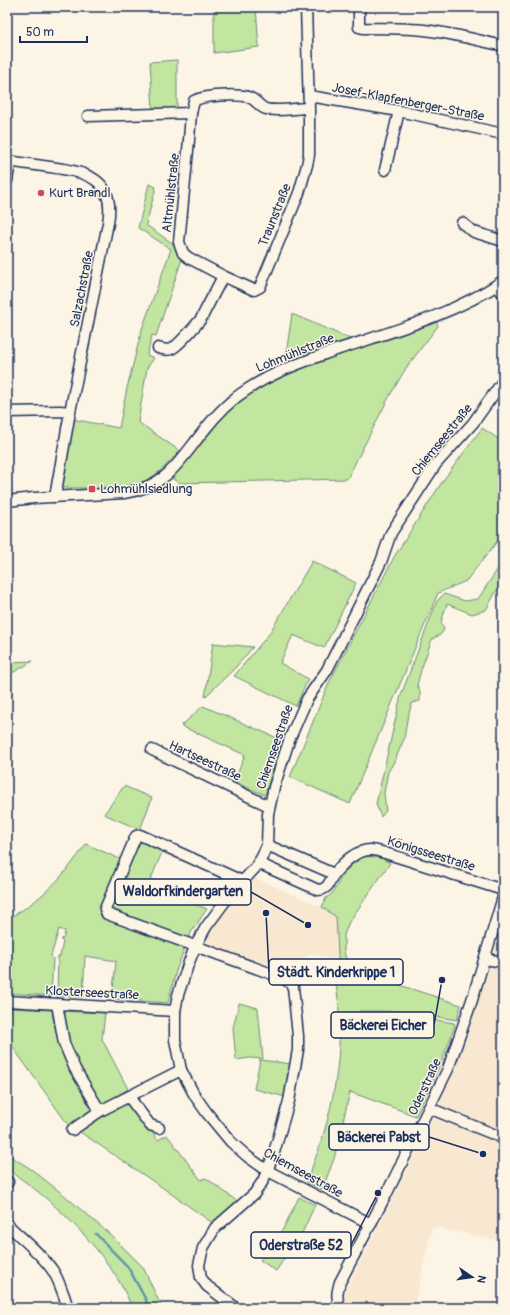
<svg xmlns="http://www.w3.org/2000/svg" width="510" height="1315" viewBox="0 0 510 1315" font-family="Pangolin,sans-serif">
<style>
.built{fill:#f9e8d1}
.green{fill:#c2e59f;stroke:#6e8a7e}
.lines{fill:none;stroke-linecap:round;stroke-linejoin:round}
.stream{stroke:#5c95ae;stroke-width:2.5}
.minor-casing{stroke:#1b2f5e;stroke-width:13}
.minor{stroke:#fcf5e5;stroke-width:10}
.poi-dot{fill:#d1495b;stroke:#fcf5e5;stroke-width:1.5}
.labels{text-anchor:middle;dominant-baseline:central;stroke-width:3;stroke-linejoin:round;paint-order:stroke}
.street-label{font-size:13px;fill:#1b2f5e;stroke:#fcf5e5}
.poi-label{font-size:13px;fill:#1b2f5e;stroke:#fcf5e5;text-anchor:start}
.leader{fill:none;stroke:#1b2f5e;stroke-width:1.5}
.callout-dot{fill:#1b2f5e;stroke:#fcf5e5;stroke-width:1.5}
.callout{fill:#fcf5e5;stroke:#1b2f5e;stroke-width:1.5}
.callout-label{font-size:14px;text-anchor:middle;font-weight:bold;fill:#1b2f5e}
</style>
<rect width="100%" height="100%" fill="#fcf5e5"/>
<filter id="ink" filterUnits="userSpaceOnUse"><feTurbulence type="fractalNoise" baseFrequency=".025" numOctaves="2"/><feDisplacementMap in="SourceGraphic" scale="8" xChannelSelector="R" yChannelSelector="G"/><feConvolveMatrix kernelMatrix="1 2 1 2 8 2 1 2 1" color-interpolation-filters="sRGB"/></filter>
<g filter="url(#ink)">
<g class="built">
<path d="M255 878 322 907 336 916 338 962 311 953 291 973 204 942 219 917Z"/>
<path d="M503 921V1241L432 1227 414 1308H353L347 1303 345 1300V1293L348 1285 393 1198 421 1140 436 1112 453 1074 479 1000Z"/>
</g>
<g class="green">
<path d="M214 7H256L259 47 214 53Z"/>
<path d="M177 60V109L153 110 150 62Z"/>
<path d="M149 184 156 187 146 225 175 245 177 252 182 259 156 336 152 335 147 355 154 358 147 368 138 422 180 451C172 459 165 468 155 475 129 493 94 487 65 488L62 486 72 419 119 428 127 388 142 329 171 249 138 228Z"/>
<path d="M292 314 355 341 286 365 285 361Z"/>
<path d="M436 320 438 326 406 368 389 397 347 479 181 483 174 480 172 476 181 468 206 435 231 406 242 397 288 371Z"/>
<path d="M482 428 503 442V534L466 581 438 593 350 804 290 777 329 683 394 557 442 482Z"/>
<path d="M312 561 356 583 324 648 293 635 280 663 308 679 296 706 234 676 269 634 294 592Z"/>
<path d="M503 561V581L498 588 486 610 472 614 447 604 441 622 444 630 440 635 432 639 421 670 417 685 420 691V701L412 703 407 720 404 739 395 760 388 772 384 793 386 811 381 817 376 804 401 695 437 601 444 594 465 601 478 599Z"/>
<path d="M213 643 253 647 236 667 205 697Z"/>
<path d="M33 661 7 676V662Z"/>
<path d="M203 706 282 740 265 795 234 782 245 755 181 726Z"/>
<path d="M124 786 152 798 140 830 104 814Z"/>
<path d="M138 840 163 850 148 886 207 909 192 931 188 939 110 908Z"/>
<path d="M86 844 120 859 99 914 185 947 176 971 168 1003 112 999 116 961 85 956 83 997 57 996 58 957 60 956 63 942 61 940 64 937 65 931 59 929 51 956 53 958 51 996 7 993V919C40 902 65 875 86 844Z"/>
<path d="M369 856 381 858 390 863 349 922 344 935V951L347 963 354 972 384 980 461 1005 457 1020 396 1011H359V1014H398L454 1023 455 1025 442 1061 416 1116 350 1092 334 1159 322 1190 306 1182C329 1129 342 1071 339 1013 339 1000 336 986 334 973L339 972 336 917 322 907 326 898C334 894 336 886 341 878 348 868 356 858 369 856Z"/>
<path d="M239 1003 258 1008 263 1059 250 1058 236 1060 233 1028Z"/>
<path d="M7 1008 52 1010C57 1051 74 1077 93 1113L73 1127 69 1126 12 1046Z"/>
<path d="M61 1011 105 1013 102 1039 128 1089 100 1106 70 1050Z"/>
<path d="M260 1060 292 1064 286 1097 254 1089Z"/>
<path d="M126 1101 131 1104 158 1140 167 1135 201 1180 206 1178 238 1202 214 1224 163 1188 77 1130Z"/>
<path d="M7 1154 31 1169 64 1195 113 1237 143 1267 162 1308H132C112 1255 54 1200 7 1169Z"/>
<path d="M299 1197 315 1205 303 1231 276 1271 260 1260 283 1229Z"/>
</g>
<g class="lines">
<path class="stream" d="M96 1234 128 1267 146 1300 148 1308"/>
<g class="minor-casing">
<g id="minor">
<path d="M306 7 309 108V155L307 165 299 193 260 287 254 290 223 276 189 258 183 253 179 242 189 140 191 113 194 101C203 95 238 94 248 97 256 99 259 107 266 109 278 112 297 108 309 108"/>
<path d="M359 7V27L363 28C384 28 404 28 424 30 451 33 477 40 503 46"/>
<path d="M309 96 399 111 503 134"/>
<path d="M88 116 191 113"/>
<path d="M7 161C21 163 36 165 50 167 86 172 116 178 108 223L70 412 55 497"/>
<path d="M385 170 399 111"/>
<path d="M7 181 10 162"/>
<path d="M462 223 474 232 503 241"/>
<path d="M497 285 503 294"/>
<path d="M158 348C162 349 167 351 171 349 177 347 196 325 201 319L223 276"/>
<path d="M7 412 60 411 70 412"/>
<path d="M7 501 34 498 124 493C166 487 178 463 202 433 215 416 230 400 248 389 275 371 306 361 336 350 393 331 453 315 503 281"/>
<path d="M152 750 269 806"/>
<path d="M258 863 318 890C328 890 330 881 334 874L267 845"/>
<path d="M334 874C343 863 356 849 372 850 376 850 380 852 385 853L503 890"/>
<path d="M485 959 503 962"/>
<path d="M7 1001 175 1011"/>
<path d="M57 1004 64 1043 75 1069 100 1111 181 1070"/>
<path d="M129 1097 150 1125 159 1128"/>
<path d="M429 1108 503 1138"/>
<path d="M72 1130 100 1111"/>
<path d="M7 1183 8 1182"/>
<path d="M7 1224C21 1238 42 1254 53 1271 60 1282 64 1295 68 1308"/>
<path d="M371 1224 268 1171 248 1157 231 1142 207 1113 195 1096 181 1070 175 1040V1011L178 995 189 962 196 945 206 927 229 896 255 868 262 857 267 845 268 814 274 787 290 738 307 699 327 670 381 562 391 533 436 464 473 423 503 381"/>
<path d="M236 1308 207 1286 201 1278 199 1265 203 1248 215 1228 254 1194 263 1181 273 1156 289 1101 298 1050V1036L293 987 290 983 283 978 107 914 105 909 136 836 140 835 242 881"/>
<path d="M340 1308C336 1298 337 1292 340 1282L386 1195 448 1069 472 1000 503 897"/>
</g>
</g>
<use href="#minor" class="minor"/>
</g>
</g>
<g class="poi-dot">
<circle cx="41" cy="193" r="4"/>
<rect x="88" y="485" width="8" height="8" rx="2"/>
</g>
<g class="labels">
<g class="street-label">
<text transform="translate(408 102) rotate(11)">Josef-Klapfenberger-Straße</text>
<text transform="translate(171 193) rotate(-84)">Altmühlstraße</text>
<text transform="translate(275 215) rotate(-68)">Traunstraße</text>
<text transform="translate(82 289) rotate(-79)">Salzachstraße</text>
<text transform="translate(295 353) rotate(-22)">Lohmühlstraße</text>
<text transform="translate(442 440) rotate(-51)">Chiemseestraße</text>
<text transform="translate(275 747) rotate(-71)">Chiemseestraße</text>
<text transform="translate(205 761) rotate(25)">Hartseestraße</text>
<text transform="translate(431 854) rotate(17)">Königsseestraße</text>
<text transform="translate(92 993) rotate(3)">Klosterseestraße</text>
<text transform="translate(425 1087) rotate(-65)">Oderstraße</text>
<text transform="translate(303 1173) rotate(29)">Chiemseestraße</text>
</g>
<g class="poi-label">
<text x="49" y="193">Kurt Brandl</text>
<text x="100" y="489">Lohmühlsiedlung</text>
</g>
</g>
<path class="leader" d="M308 925L251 892M266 913L269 972M442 980L434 1025M483 1154L429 1137M378 1193L351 1245"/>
<g class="callout-dot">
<circle cx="308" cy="925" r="4"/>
<circle cx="266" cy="913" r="4"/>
<circle cx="442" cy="980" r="4"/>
<circle cx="483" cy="1154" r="4"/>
<circle cx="378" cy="1193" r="4"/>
</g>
<g class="callout">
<rect x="115" y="879" width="136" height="26" rx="4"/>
<rect x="269" y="959" width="134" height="26" rx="4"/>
<rect x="331" y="1012" width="103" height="26" rx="4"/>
<rect x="329" y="1124" width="100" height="26" rx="4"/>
<rect x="251" y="1232" width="100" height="26" rx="4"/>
</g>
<g class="callout-label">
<text x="183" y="896">Waldorfkindergarten</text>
<text x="336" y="977">Städt. Kinderkrippe 1</text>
<text x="383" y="1030">Bäckerei Eicher</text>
<text x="379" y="1142">Bäckerei Pabst</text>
<text x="301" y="1250">Oderstraße 52</text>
</g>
<rect width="510" height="1315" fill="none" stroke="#fcf5e5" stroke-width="24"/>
<rect x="12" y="12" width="486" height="1291" fill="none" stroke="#1b2f5e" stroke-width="1.5" filter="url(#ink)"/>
<g transform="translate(472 1277) rotate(103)" stroke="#fcf5e5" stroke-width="3" paint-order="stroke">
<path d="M0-3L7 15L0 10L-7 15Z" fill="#1b2f5e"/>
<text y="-6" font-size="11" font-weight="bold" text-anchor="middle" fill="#1b2f5e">N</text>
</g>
<path d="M20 36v6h67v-6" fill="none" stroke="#1b2f5e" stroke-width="2"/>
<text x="26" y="36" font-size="12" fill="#1b2f5e" stroke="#fcf5e5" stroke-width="3" paint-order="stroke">50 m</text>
</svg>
